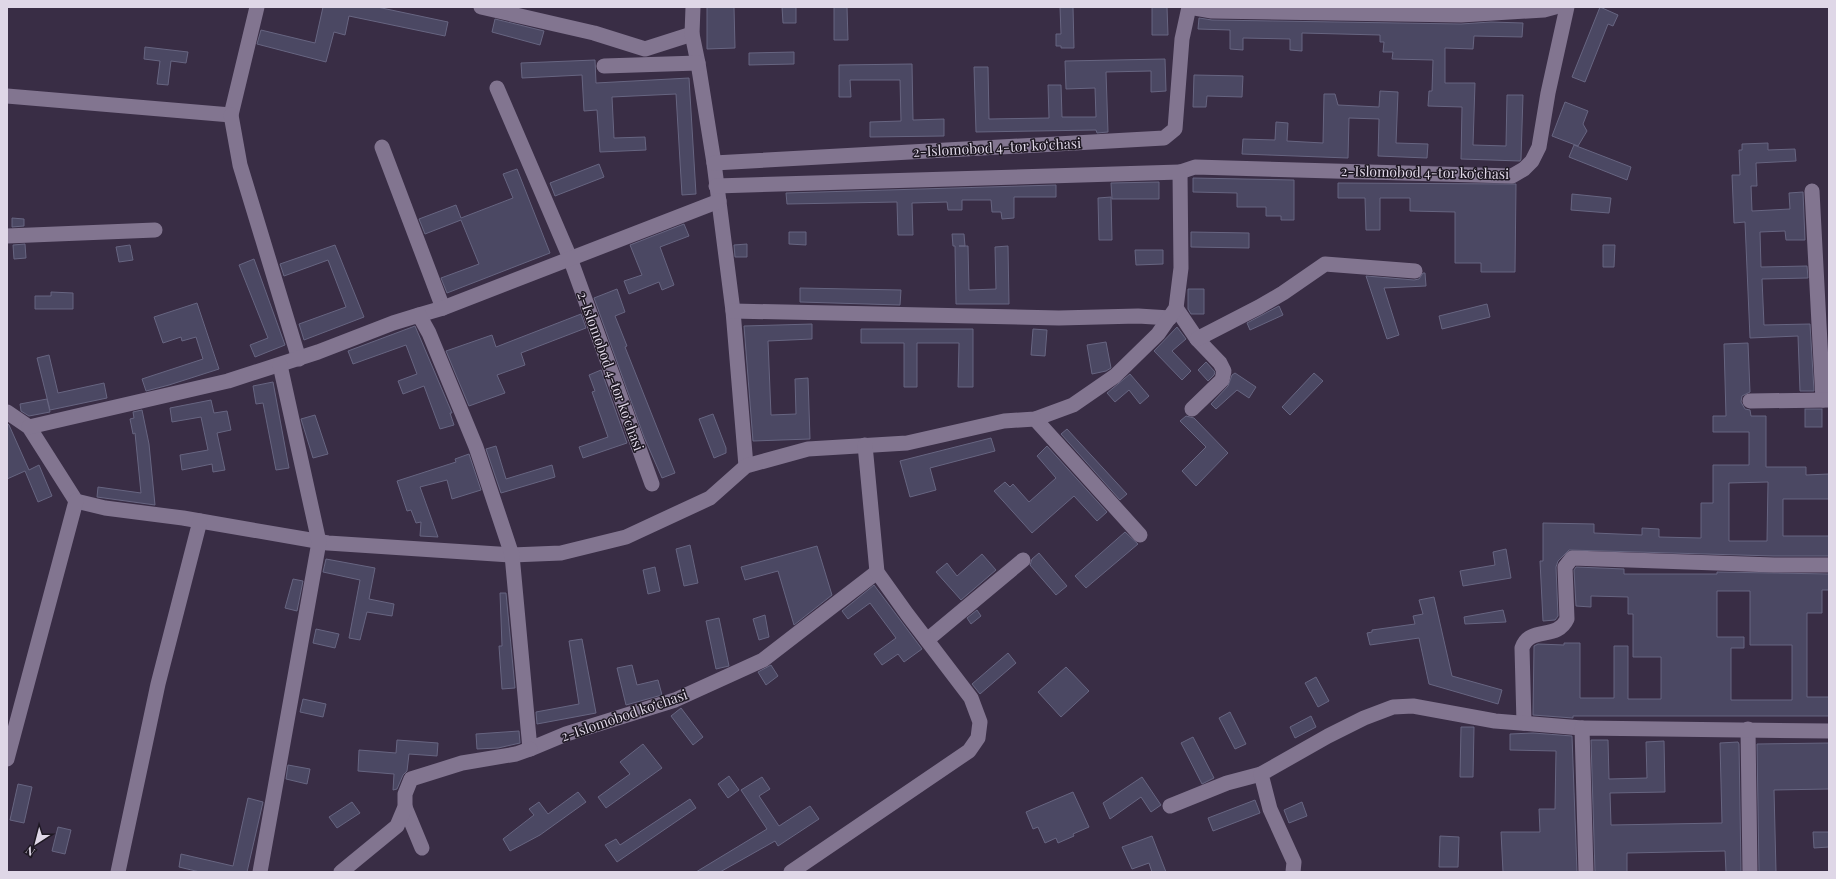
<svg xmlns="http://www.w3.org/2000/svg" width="1836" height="879" viewBox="0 0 1836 879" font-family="'Playfair Display',serif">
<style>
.building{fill:#4b4863;stroke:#676581;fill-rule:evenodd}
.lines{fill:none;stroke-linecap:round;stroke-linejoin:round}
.minor{stroke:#827590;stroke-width:15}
.labels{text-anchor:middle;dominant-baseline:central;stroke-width:3;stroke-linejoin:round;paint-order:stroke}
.street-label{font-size:14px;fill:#dfd7e7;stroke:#1e1823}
</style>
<rect width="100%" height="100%" fill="#392d45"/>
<g class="building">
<path d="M323 7H377L448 22 445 36 349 16 345 35 334 32 326 62 257 44 261 30 315 43Z"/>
<path d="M707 7H734L735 48 707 49Z"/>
<path d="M782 7H796V23H783Z"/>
<path d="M834 7H847L848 40H834Z"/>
<path d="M1060 7H1073L1074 48H1061V46H1056V34H1061Z"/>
<path d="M1152 7H1167L1168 35H1152Z"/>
<path d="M1600 7 1618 15 1613 26 1608 24 1585 82 1572 77Z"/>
<path d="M1199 18 1212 20 1461 24 1491 22 1523 23 1522 37 1474 36 1473 49 1445 48V83H1475L1473 145 1506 146 1507 95H1523L1521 159 1520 161 1461 159 1462 107 1428 106 1429 91H1432L1433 60 1392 59 1393 52H1383L1384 42H1380V35L1302 33V51L1290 50V39L1243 38V50L1230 49V30L1198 29Z"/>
<path d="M495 19 544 31 540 45 492 32Z"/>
<path d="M145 47 188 52 186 63 171 61 168 85 157 84 160 61 144 59Z"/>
<path d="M794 52V64L749 65V53Z"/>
<path d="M1165 59 1166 91 1151 92V71L1106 72 1108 132 1097 133 1096 130 976 132 974 67H988L989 119 1049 118 1048 85H1061L1062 117H1096L1095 88 1066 89 1065 61Z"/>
<path d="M595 60 596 83 689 78 696 194 682 195 676 94 612 97 614 138 645 137 646 150 600 152 597 110 584 111 582 75 522 78 521 63Z"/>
<path d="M912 64 913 120 944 119V136L870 137V122L901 121 900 80H850L851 97H839V65Z"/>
<path d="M1194 75 1243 76 1242 97 1207 96 1206 107H1193Z"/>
<path d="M1380 91 1398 92 1396 143 1428 144 1427 158 1378 156 1379 119 1349 118 1348 158 1242 154 1243 139 1275 140 1276 122 1288 123 1287 141 1323 143 1324 94H1335L1338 105 1379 107Z"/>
<path d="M1565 102 1588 111 1583 124 1587 131 1578 146 1552 136Z"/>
<path d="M1768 143V150L1795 149 1796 161 1756 163 1757 186H1751L1752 211 1790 209 1789 193 1803 192 1805 240H1786L1785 231 1760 232 1761 267 1807 266 1808 278 1762 279 1764 325 1810 324 1814 391H1800L1798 336 1750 338 1745 222 1734 223 1732 175H1740L1739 150H1742V144Z"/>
<path d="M1574 145 1631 167 1627 180 1569 157Z"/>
<path d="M599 164 604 177 555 196 550 183Z"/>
<path d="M517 169 550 253 447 293 441 278 479 264 461 220 425 234 419 219 456 205 461 218 513 198 503 174Z"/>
<path d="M1193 178 1294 180V220H1281V216H1266V207H1237V193L1193 192Z"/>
<path d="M1159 182V199H1112L1111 183Z"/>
<path d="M1338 183 1516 184 1515 272H1481V263H1455V212L1410 211V198H1380V230H1366L1365 198H1338Z"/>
<path d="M1056 185V197H1014V218L1002 219 1001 212H992L991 200H962V210H948L947 202 912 203 913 235H898L897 202 787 204 786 193Z"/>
<path d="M1572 194 1611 198 1609 213 1571 210Z"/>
<path d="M1111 197 1112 240H1099L1098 198Z"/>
<path d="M12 218 24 219V226L12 227Z"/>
<path d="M684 224 689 236 660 247 674 285 662 290 659 282 629 294 624 281 642 275 630 245Z"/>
<path d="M789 232H806V245L789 244Z"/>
<path d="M1191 232 1249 233V248L1191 247Z"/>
<path d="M952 234H964L965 246H959H968L969 290 996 289 995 247 1008 246 1009 304H956L955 246H953Z"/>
<path d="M25 244 26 258 14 259 13 245Z"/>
<path d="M747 244V257H735L734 245Z"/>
<path d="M130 245 133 260 119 262 116 247Z"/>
<path d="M335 245 364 317 304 340 299 324 346 307 328 260 284 276 280 264Z"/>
<path d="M1603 245H1615L1614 267H1603Z"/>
<path d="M1135 250H1163V264L1136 265Z"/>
<path d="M254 259 285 345 255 357 250 345 268 338 239 265Z"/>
<path d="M1423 273H1425L1426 286 1384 288 1399 335 1387 339 1366 276 1414 280 1419 279Z"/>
<path d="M800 288 901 290 900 305 800 302Z"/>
<path d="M617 289 625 312 615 316 627 346 625 347 675 473 662 478 644 437 594 298Z"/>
<path d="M1188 289H1204V314H1191L1188 309Z"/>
<path d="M51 292 73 293V309H35V296H51Z"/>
<path d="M197 303 219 369 169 385 146 391 142 379 203 359 196 337 182 341 181 337 163 343 154 317Z"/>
<path d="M1487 304 1490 317 1442 329 1439 316Z"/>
<path d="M1279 306 1283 315 1250 330 1247 323Z"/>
<path d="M581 314 586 328 521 353 525 365 497 375 505 393 469 406 446 351 492 335 496 347Z"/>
<path d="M812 324V339L768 341 771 415 796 414 795 379 808 378 810 439 753 441 744 326Z"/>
<path d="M415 326 452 413H450L454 425 440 429 424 386 403 394 398 381 417 374 406 345 353 364 348 351Z"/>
<path d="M1177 327 1186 339 1172 351 1191 371 1182 380 1154 351Z"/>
<path d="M861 329H973V387H958L959 343H917V387H904V343H861Z"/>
<path d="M1033 329 1047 330 1045 356 1031 355Z"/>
<path d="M1106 342 1111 368 1106 371 1092 374 1087 345Z"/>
<path d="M1748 343 1750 392 1742 396 1741 402 1745 409 1750 410 1751 416H1766V467H1806V475L1829 474V499H1783V536H1829V556H1774L1569 550 1558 561 1556 567 1558 616 1555 620 1543 621 1540 561H1543V523L1594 524V533L1642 535V528L1659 529V537L1701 538V503H1713V465H1749V432H1713V416H1726L1724 344ZM1768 482 1767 541H1729V483Z"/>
<path d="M49 355 58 393 104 383 107 398 50 410 37 358Z"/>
<path d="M1206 362 1215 372 1214 375 1208 381 1198 370Z"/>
<path d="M601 370 627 443 583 458 579 447 608 437 592 392 595 391 589 375Z"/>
<path d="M1235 373 1256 387 1249 398 1237 390 1216 409 1211 404 1228 386 1232 375Z"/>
<path d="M1314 373 1323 381 1290 415 1282 407Z"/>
<path d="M1130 374 1149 396 1140 404 1129 390 1115 402 1107 393Z"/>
<path d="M273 382 289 468 276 470 263 403 256 404 253 386Z"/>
<path d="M47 399 50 412 29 416 21 411 20 404Z"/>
<path d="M211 400 214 413 227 411 231 430 217 433 225 470 213 472 212 464 182 470 180 455 208 450 201 417 172 422 170 408Z"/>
<rect x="1805" y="409" width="17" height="18"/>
<path d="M142 410 149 444 155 505 97 497 98 487 141 493 135 433 133 434 130 419 134 418 133 412Z"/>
<path d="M713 414 726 448V453L714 458 699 419Z"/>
<path d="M315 415 328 454 313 458 301 419Z"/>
<path d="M1186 416 1194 418 1228 453 1196 486 1182 471 1206 447 1180 421Z"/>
<path d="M7 423 9 425 29 470 39 465 52 496 38 502 25 471 7 479Z"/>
<path d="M1067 429 1127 494 1120 500 1061 434Z"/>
<path d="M991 438 995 451 930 468 936 490 910 497 900 461Z"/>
<path d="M496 446 506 479 552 465 555 477 501 493 486 449Z"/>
<path d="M1047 446 1107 512 1097 521 1074 496 1032 533 994 491 1005 482 1010 487 1013 484 1029 502 1056 478 1037 456Z"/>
<path d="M469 454 481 490 452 499 447 480 420 487 438 537 420 536 421 522 416 523 411 510 407 511 397 481 456 462 455 459Z"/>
<path d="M1125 532 1138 544 1086 588 1075 576Z"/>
<path d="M690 545 698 583 684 586 676 549Z"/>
<path d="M817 546 832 595 794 625 778 571 745 580 741 567Z"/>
<path d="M1506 549 1511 578 1463 586 1460 571 1495 565 1493 552Z"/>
<path d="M1039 553 1067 586 1056 595 1030 565 1032 559Z"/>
<path d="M982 554 996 570 961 600 936 572 947 563 957 576Z"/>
<path d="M326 559 375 568 369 599 394 604 392 616 367 612 360 640 349 638 360 580 323 572Z"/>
<path d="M655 567 660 591 648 594 643 570Z"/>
<path d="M1576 567 1624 569V574H1717V572L1829 574V590H1822V613H1807V697H1829V716H1573V718L1533 715 1534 646 1538 644 1564 645V643H1580V698H1614V646H1628V699H1661V657H1633V614H1628V597L1591 596V607L1576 606 1574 570ZM1717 591H1750V645H1792V700H1731V648H1744V637H1717Z"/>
<path d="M293 579 303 581 297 611 285 608Z"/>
<path d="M874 585 922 649 904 662 898 654 882 665 874 654 896 638 870 603 848 619 842 611Z"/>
<path d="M500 593H506L515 688 502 689 499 646H502Z"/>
<path d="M1434 597 1452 676 1502 690 1498 704 1429 684 1419 638 1370 645 1367 633 1372 632V630L1415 624 1413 616 1423 614 1419 600Z"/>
<path d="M977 610 981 616 971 624 967 618Z"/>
<path d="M1503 610 1506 622 1465 624 1464 617Z"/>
<path d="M765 615 769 637 759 640 753 619Z"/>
<path d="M719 618 729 666 716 669 706 621Z"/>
<path d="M316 629 339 634 335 648 313 643Z"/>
<path d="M582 639 596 713 537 724 536 712 579 704 569 641Z"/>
<path d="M1008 653 1016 663 980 694 972 684Z"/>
<path d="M632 665 637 685 658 680 662 695 626 705 617 668Z"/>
<path d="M771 665 778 676 766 685 758 672Z"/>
<path d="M1066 667 1089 691 1061 717 1038 692Z"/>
<path d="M1316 677 1329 701 1318 707 1305 683Z"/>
<path d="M303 699 326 704 323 717 300 712Z"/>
<path d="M681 708 703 737 693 745 671 716Z"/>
<path d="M1230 712 1246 744 1235 749 1219 718Z"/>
<path d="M1311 716 1316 727 1295 738 1290 727Z"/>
<path d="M1461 727H1474L1473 777H1460Z"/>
<path d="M519 731 520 743 498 748 477 749 476 734Z"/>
<path d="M1533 733 1572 736 1577 872H1503L1501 832H1540L1539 809H1555L1556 751 1510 750V734Z"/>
<path d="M1193 737 1214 778 1202 784 1181 743Z"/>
<path d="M397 740 438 743 437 756 409 754 407 771 403 775 397 789 393 790 394 774 358 771 359 750 396 753Z"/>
<path d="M1591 740H1608L1609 779 1647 778 1646 742 1664 741 1665 792 1610 793 1611 825 1722 823 1720 743 1738 742 1739 744 1741 872H1726L1725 851 1627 853V872H1595Z"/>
<path d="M1829 743V789L1774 790 1776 872H1759L1757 744Z"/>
<path d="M643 744 662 768 606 808 598 797 630 774 620 762Z"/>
<path d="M288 765 310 769 307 784 286 779Z"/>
<path d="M729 776 739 790 728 798 718 784Z"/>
<path d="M762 777 770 789 759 796 779 826 810 806 819 819 778 846 775 841 720 872H696L767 829 741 790Z"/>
<path d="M1142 777 1161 805 1151 812 1141 797 1110 819 1103 803Z"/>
<path d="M18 784 32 787 24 823 10 820Z"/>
<path d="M578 792 586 802 540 835 510 851 503 839 534 815 529 809 539 802 548 814Z"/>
<path d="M1073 792 1089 827 1073 834 1074 836 1058 843 1056 838 1045 843 1038 827 1033 829 1026 812Z"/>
<path d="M248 798 263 802 247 872H200L179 867 181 854 233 866Z"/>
<path d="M690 799 696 808 617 862 605 845 616 839 620 845Z"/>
<path d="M1255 800 1260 813 1213 831 1208 818Z"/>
<path d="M352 802 360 813 337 828 329 817Z"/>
<path d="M1302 802 1307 816 1289 823 1284 810Z"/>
<path d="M58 827 71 830 65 854 52 851Z"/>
<path d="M1813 832H1829V847L1814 848Z"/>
<path d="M1152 836 1166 872H1152L1149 863 1132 869 1122 847Z"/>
<path d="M1440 836 1459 837 1458 867H1439Z"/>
</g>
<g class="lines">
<g class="minor">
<path d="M481 7 594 33 645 49 692 34"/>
<path d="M693 7 692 34 698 63 714 163 733 311 746 466"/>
<path d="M604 66 698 63"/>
<path d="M497 88 570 258 652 484"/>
<path d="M7 96 231 115 257 7"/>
<path d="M231 115 240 165 299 359"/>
<path d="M382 147 443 308"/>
<path d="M714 163 1164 138 1175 129 1182 39 1189 7 1212 11 1461 15 1544 10 1555 7"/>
<path d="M1180 172 1195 167 1512 176 1524 169 1532 161 1539 147 1548 93 1567 7"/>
<path d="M1812 191 1823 400"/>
<path d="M7 236 155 230"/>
<path d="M1176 308 1197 339 1220 363 1224 371 1222 380 1192 409"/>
<path d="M733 311 1059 318 1138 316 1170 318"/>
<path d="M419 315 443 308 719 201"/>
<path d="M1197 339 1259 307 1283 293 1325 264 1415 271"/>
<path d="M1750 401 1829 400"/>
<path d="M7 412 29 427 76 501 105 508 183 518 328 543 512 555 561 553 626 537 710 498 746 466 808 449 907 443 1004 421 1035 419 1073 405 1115 376 1158 334 1176 308 1181 268 1180 172 716 186"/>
<path d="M1035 419 1140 535"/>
<path d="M29 427 228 381 318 352 393 323 419 315 429 333 476 447 512 555 530 749 566 734 675 700 763 660 877 572"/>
<path d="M927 640 1023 560"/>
<path d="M1524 723 1522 648C1530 625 1557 641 1567 619L1565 567 1572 558 1774 565H1829"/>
<path d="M1748 729 1750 872"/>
<path d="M7 759 76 501"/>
<path d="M1170 806 1227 783 1261 774"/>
<path d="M405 807 422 848"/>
<path d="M118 872 158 684 200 521"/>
<path d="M260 872 319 542 280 365"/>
<path d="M341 872 397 826 405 807V794L411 779 462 763 516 754 530 749"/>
<path d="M791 872 969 751 978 738 980 722 971 698 907 614 877 572 865 445"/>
<path d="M1293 872 1294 862 1270 809 1261 774 1328 736 1364 718 1393 707 1413 706 1495 721 1582 728"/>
<path d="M1586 872 1582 728 1829 731"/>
</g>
</g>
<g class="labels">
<g class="street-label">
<text transform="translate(997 147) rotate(-3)">2-Islomobod 4-tor koʻchasi</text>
<text transform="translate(1425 172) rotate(1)">2-Islomobod 4-tor koʻchasi</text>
<text transform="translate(611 371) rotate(70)">2-Islomobod 4-tor koʻchasi</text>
<text transform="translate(624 715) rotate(-19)">2-Islomobod koʻchasi</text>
</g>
</g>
<rect width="1836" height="879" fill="none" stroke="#dfd7e7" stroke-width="16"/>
<g transform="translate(36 843) rotate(216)" stroke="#1e1823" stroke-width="3" paint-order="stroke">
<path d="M0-3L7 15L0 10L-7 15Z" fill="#dfd7e7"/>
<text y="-6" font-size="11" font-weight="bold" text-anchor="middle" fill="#dfd7e7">N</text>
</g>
</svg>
